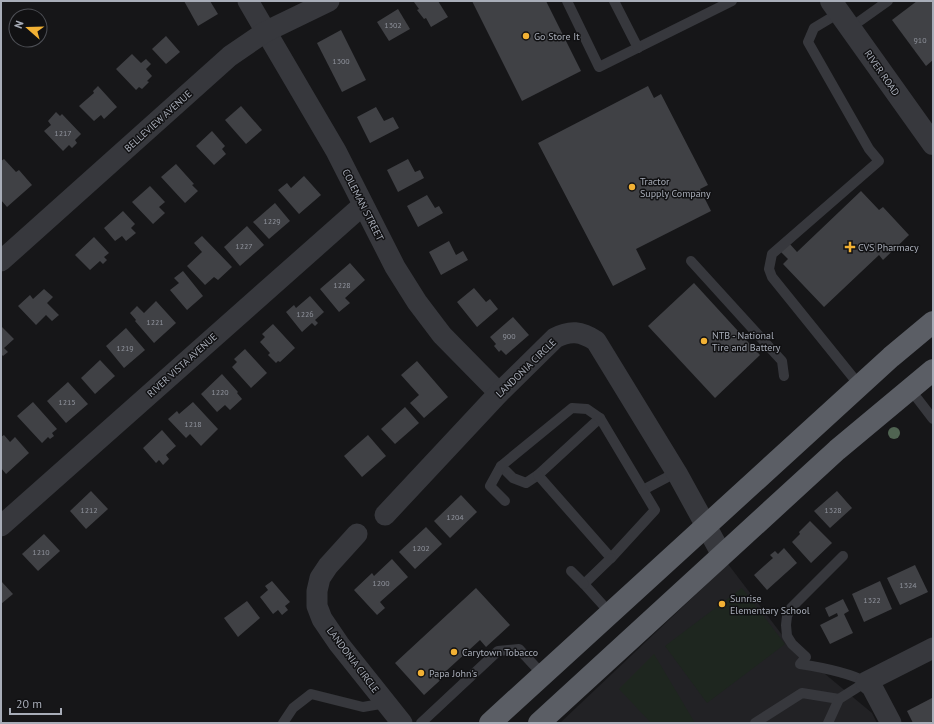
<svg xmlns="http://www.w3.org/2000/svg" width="934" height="724" viewBox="0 0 934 724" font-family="'PT Sans',sans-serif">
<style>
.built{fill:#222225}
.green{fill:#1e261f}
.building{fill:#404145}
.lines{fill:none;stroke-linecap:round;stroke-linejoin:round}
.service{stroke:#37383d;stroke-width:10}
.minor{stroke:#37383d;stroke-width:21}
.tertiary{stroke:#37383d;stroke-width:22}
.trunk{stroke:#5b5e65;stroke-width:22}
.tree{fill:#506452}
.poi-dot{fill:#f2b134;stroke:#111113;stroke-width:1.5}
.labels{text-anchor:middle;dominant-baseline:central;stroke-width:3;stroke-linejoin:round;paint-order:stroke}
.number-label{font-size:8px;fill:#8e929b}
.poi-label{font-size:10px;fill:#a8adb8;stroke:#111113;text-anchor:start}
.street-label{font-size:10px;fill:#a8adb8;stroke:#111113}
</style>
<rect width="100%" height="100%" fill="#161618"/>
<path class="built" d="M728 564 789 644 872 713 877 723H560Z"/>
<g class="green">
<path d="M742 588 785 644 707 703 665 646Z"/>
<path d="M654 654 695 723H651L619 689Z"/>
</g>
<g class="building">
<path d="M184 1H210L218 14 198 26Z"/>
<path d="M416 1H438L448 17 431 27 426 18 424 19 417 10 419 9 414 2Z"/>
<path d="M472 1H546L581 71 522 101Z"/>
<path d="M917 1H933V60L926 66 892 20Z"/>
<path d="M398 9 410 29 389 41 377 22Z"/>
<path d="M341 30 366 80 342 92 317 43Z"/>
<path d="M166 36 180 52 166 64 152 49Z"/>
<path d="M132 54 141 63 146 59 151 64 146 69 152 76 147 81 149 82 142 89 139 87 136 90 116 69Z"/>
<path d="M98 86 117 107 104 119 101 115 94 121 79 106 94 93 93 91Z"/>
<path d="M648 86 654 98 661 94 708 185 700 189 711 211 636 249 646 269 613 286 538 143Z"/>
<path d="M241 106 262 130 246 144 225 120Z"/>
<path d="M376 107 384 121 393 117 399 128 370 143 357 117Z"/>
<path d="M56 112 60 116 62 114 81 134 75 140 77 143 72 148 69 145 63 151 44 131 51 125 48 121Z"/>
<path d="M212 131 225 146 222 149 226 154 214 165 196 146Z"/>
<path d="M4 159 16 172 19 170 32 185 7 207 1 200V161Z"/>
<path d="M408 159 415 172 420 170 424 178 398 192 387 170Z"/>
<path d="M176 164 194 184 192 185 198 191 185 203 161 177Z"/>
<path d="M304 176 321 195 299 214 278 190 287 183 291 188Z"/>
<path d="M150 186 165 202 159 207 165 213 153 224 132 202Z"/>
<path d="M861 191 879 210 883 207 909 235 883 260 879 255 824 307 783 264 788 259 780 251 789 243 797 252Z"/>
<path d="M427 195 435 208 439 206 443 213 418 227 407 206Z"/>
<path d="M275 203 290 221 269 239 253 222Z"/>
<path d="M123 211 135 224 131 228 136 233 126 241 122 236 115 241 104 228Z"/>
<path d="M247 226 264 245 240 266 224 247Z"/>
<path d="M202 236 232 267 218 280 214 277 205 285 187 266 202 252 194 243Z"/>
<path d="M94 237 109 253 104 257 107 260 103 264 100 261 90 270 75 255Z"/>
<path d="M449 241 456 255 463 251 468 260 441 275 429 252Z"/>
<path d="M350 263 365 280 345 298 350 303 339 312 320 289Z"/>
<path d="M183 271 203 296 187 310 170 290 179 283 174 278Z"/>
<path d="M694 283 760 355 715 398 648 326Z"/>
<path d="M474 288 486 302 490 299 498 309 477 327 457 302Z"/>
<path d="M44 289 53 297 47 303 59 315 52 321 46 315 36 325 18 306 30 295 33 299Z"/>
<path d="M310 296 324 312 315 320 318 323 315 326 312 323 302 332 286 312 294 305 296 308Z"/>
<path d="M156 301 176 323 154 343 135 321 136 320 130 313 137 306 144 313Z"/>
<path d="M513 317 529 335 506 355 501 350 499 352 494 346 496 344 490 337Z"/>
<path d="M273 324 295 348 280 362 278 361 276 363 268 355 270 353 260 342 265 337 262 334Z"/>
<path d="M1 326 14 339 4 348 8 352 3 356 1 354Z"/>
<path d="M126 328 145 350 124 368 106 346Z"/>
<path d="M245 349 267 373 251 388 232 367 237 362 234 359Z"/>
<path d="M100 360 115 376 95 394 81 378Z"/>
<path d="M417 361 448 397 424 418 410 403 419 395 401 375Z"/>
<path d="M222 374 238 392 237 393 242 399 230 410 225 405 217 412 201 394Z"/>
<path d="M68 382 88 404 66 423 47 401Z"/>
<path d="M33 402 57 429 52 433 54 436 50 439 48 437 42 443 17 416Z"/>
<path d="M193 402 218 429 201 446 190 434 186 438 168 419 177 411 179 414Z"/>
<path d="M405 407 419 423 395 444 381 429Z"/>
<path d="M162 430 176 446 166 455 169 459 163 465 159 460 156 463 143 448Z"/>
<path d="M4 435 10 442 15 437 29 453 6 474 1 468V437Z"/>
<path d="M368 435 386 456 362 477 344 456Z"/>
<path d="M91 491 108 509 86 529 70 511Z"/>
<path d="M837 491 852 508 830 528 814 511Z"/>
<path d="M461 495 477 512 450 538 434 521Z"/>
<path d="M810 521 832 543 811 563 792 542 800 534 799 532Z"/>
<path d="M426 527 442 544 415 569 399 552Z"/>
<path d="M44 534 60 551 38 571 22 554Z"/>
<path d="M784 548 797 563 767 590 754 575 773 558 770 555 775 551 778 554Z"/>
<path d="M392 559 408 577 380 602 385 608 377 615 354 590 372 573 374 576Z"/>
<path d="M915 565 928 592 900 605 887 578Z"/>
<path d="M1 581 13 594 1 604Z"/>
<path d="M272 581 290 602 285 606 288 610 282 615 278 610 273 614 260 597 268 590 265 586Z"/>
<path d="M880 581 892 609 864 622 852 594Z"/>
<path d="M476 588 510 625 486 647 480 640 445 672 447 674 424 695 395 663Z"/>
<path d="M843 599 849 611 844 614 853 633 830 644 820 625 838 616 837 613 829 617 825 608Z"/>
<path d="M247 601 260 618 238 637 224 618Z"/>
<path d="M932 698 933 721 929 723H913L907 711Z"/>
</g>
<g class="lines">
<g class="service">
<path d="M567 1 599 67 732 1"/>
<path d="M614 1 638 48"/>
<path d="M839 13 814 28 808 42 869 149 879 161 772 254 769 269 772 277 860 386"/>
<path d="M850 28 888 1"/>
<path d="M691 261 782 361 784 376"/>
<path d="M910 389 933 419"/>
<path d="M501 466 513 478 526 483 538 475 600 418"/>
<path d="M643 490 677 472"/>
<path d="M505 501 490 486 501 466 572 408 587 409 600 418 655 510 611 558 538 475"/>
<path d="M843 556 791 608 787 616 786 625 787 636 792 644 806 657 800 664C819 667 850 673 866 682"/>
<path d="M611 558 584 584 611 614"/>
<path d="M571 571 584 584"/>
<path d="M283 723 293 708 311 694 363 707 386 703"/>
<path d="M421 723 498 651 519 649 543 675"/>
<path d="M755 723 802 693 839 699"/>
<path d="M828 723 839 699 866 682"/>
</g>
<g class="minor">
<path d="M248 1 336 151 395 267 417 302 442 335 499 393"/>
<path d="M1 261 230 56 265 32 329 1"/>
<path d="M385 515 499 393 555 338C570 330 581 331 596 341L678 475 722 555"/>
<path d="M1 526 363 205"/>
<path d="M357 534 328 566 320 578 317 591V606L322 619 339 644 402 723"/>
<path d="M891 723 872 687 866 682 933 648"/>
</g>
<path class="tertiary" d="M831 1 933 144"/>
<g class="trunk">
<path d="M490 723 891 357 933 322"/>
<path d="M539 723 837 450 933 370"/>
</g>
</g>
<circle class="tree" cx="894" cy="433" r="6"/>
<g class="poi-dot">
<circle cx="526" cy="36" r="4"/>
<circle cx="632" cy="187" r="4"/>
<path d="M848 241h4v4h4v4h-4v4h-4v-4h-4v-4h4z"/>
<circle cx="704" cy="341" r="4"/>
<circle cx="722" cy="604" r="4"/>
<circle cx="454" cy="652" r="4"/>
<circle cx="421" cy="673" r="4"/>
</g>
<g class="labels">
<g class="number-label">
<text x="393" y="25">1302</text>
<text x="920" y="40">910</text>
<text x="341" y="61">1300</text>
<text x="63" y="133">1217</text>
<text x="272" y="221">1229</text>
<text x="244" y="246">1227</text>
<text x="342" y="285">1228</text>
<text x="305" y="314">1226</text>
<text x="155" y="322">1221</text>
<text x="509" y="336">900</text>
<text x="125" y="348">1219</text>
<text x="220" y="392">1220</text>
<text x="67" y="402">1215</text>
<text x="193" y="424">1218</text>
<text x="89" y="510">1212</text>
<text x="833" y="510">1328</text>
<text x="455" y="517">1204</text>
<text x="421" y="548">1202</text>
<text x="41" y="552">1210</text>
<text x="381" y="583">1200</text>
<text x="908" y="585">1324</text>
<text x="872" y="600">1322</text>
</g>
<g class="poi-label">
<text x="534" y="36">Go Store It</text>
<text x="640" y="181">Tractor<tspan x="640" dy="12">Supply Company</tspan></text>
<text x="858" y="247">CVS Pharmacy</text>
<text x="712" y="335">NTB - National<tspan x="712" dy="12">Tire and Battery</tspan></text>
<text x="730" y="598">Sunrise<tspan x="730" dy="12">Elementary School</tspan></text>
<text x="462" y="652">Carytown Tobacco</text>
<text x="429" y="673">Papa John's</text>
</g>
<g class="street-label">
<text transform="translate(882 73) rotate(55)">RIVER ROAD</text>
<text transform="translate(158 121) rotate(-42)">BELLEVIEW AVENUE</text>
<text transform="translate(363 205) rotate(63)">COLEMAN STREET</text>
<text transform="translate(182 365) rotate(-42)">RIVER VISTA AVENUE</text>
<text transform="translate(526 368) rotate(-44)">LANDONIA CIRCLE</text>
<text transform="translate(353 660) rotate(53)">LANDONIA CIRCLE</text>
</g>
</g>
<rect width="934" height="724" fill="none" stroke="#a8adb8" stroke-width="4"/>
<g transform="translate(28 28) rotate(290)"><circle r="19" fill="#111113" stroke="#4d4f55"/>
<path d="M0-3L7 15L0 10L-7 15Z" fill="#f2b134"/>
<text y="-6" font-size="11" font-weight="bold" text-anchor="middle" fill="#a8adb8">N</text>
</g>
<path d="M10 708v6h51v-6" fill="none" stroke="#a8adb8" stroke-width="2"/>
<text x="16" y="708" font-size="12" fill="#a8adb8" stroke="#111113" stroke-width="3" paint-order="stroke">20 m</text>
</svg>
